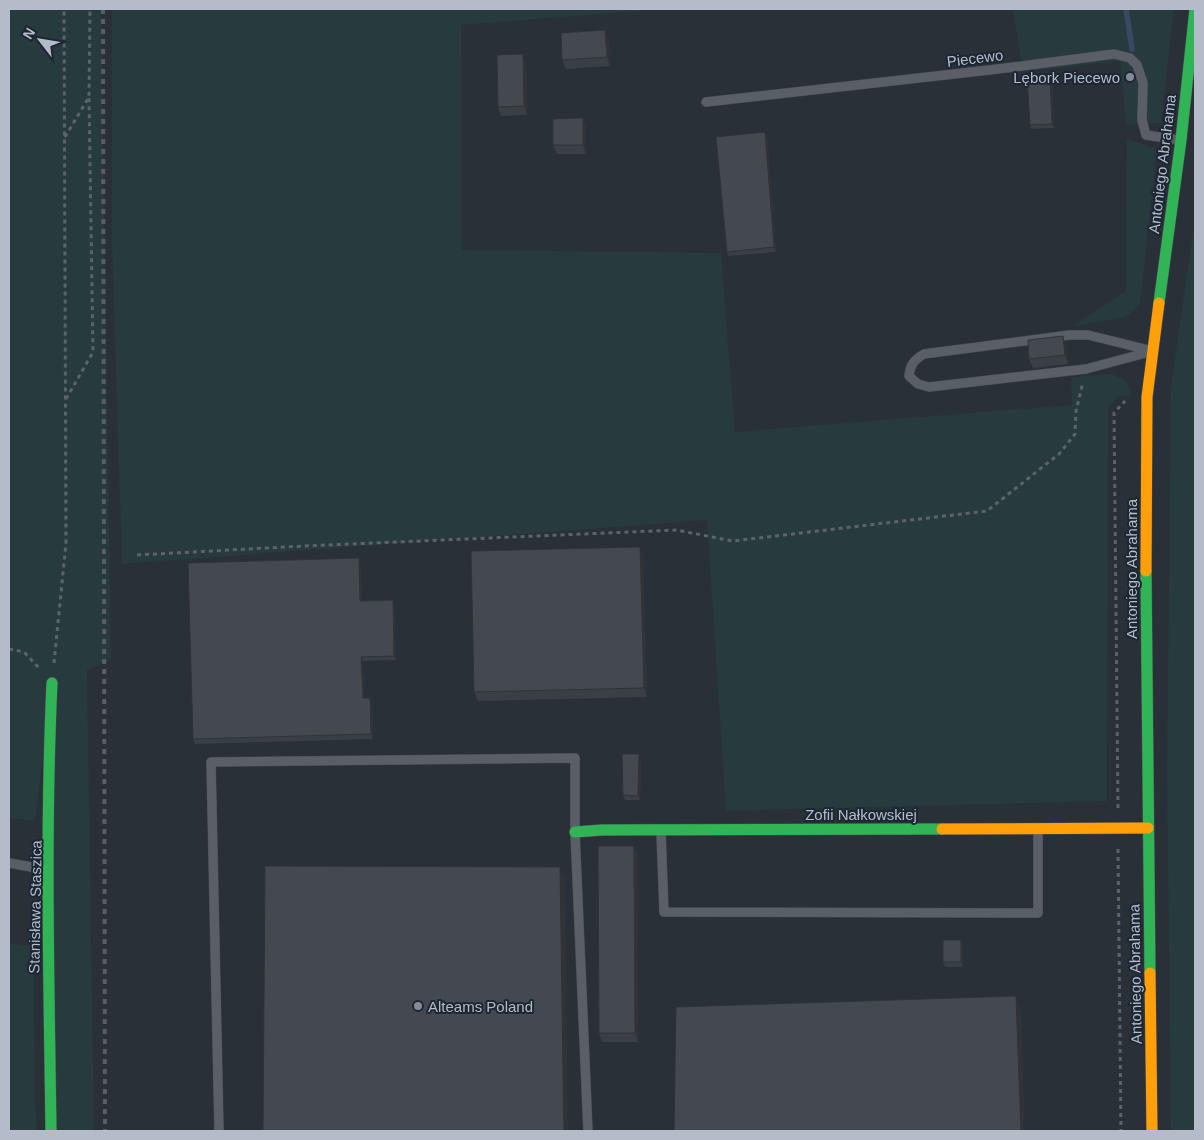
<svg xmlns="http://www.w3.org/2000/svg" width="1204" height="1140" viewBox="0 0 1204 1140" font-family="Arial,sans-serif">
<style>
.green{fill:#273a3e}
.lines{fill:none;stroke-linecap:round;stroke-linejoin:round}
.stream{stroke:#384963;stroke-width:5.5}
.lane-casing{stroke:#484c53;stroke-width:10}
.fast-casing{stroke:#484c53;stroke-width:12}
.slow-casing{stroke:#484c53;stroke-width:12}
.path{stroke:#5d636a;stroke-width:3;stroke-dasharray:4 4;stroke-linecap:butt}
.lane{stroke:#5a5e66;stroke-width:9}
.fast{stroke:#30b455;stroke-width:11}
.slow{stroke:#ff9f0a;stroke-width:11}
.rail{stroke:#595d64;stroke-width:4;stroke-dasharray:5 5;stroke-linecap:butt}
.wall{fill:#3a3f45}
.shaded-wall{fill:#303338}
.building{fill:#444950;stroke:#303338}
.poi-dot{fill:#848b96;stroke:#1d2633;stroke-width:2}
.labels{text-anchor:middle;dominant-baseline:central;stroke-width:4;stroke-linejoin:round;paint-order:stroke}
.street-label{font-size:15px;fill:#b4bcc9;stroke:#1d2633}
.poi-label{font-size:15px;fill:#b4bcc9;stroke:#1d2633;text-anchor:end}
</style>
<rect width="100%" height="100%" fill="#2a3038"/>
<g class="green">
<path d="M9 9H101L111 660 87 670 94 1131H51V690L35 821 9 818Z"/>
<path d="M112 9H662L461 25 462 250 721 253 735 432 1072 405 1071 377 1112 374 1126 381 1132 395 1118 396 1108 409 1107 801 726 811 707 520 122 564 112 247Z"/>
<path d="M1013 9H1174L1161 123 1126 125 1120 61 1023 72Z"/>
<path d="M1127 139 1157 149 1140 304 1126 317 1071 327 1126 291Z"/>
<path d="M1195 219V1131H1171L1167 773 1171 386Z"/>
<path d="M9 943 33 947 35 1103 37 1131H9Z"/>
</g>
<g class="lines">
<path class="stream" d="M1126 9 1132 49"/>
<g class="lane-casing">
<g id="lane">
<path d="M706 102 998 69 1114 54 1130 58 1137 65 1143 83 1142 120 1146 135 1179 140"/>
<path d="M1070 335H1088L1153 351 1086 369 929 387 918 384 909 376C910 365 914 360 924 354Z"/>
<path d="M661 832 664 912 1038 913V830"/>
<path d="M9 863 48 870"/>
<path d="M219 1131 211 762 575 758V832L588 1131"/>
</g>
</g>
<g class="fast-casing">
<g id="fast">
<path d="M1159 303 1181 140 1195 9"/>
<path d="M1146 571 1150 973"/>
<path d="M575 832 602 830 942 829"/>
<path d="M51 1131C49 982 45 832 52 683"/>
</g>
</g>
<g class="slow-casing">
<g id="slow">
<path d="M1146 571 1147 397 1159 303"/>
<path d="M942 829 1148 828"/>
<path d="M1150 973 1152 1131"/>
</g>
</g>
<g class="path">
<path d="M65 137 89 97 90 9"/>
<path d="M66 399 93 352 89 97"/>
<path d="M137 555 304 546 676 530 733 541 987 511 1059 454 1075 434 1076 411 1083 382"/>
<path d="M9 649 24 652 39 668"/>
<path d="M54 663 66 543 64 9"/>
<path d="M1118 808 1114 413 1125 401"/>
<path d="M1118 849 1121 1131"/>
</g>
<use href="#lane" class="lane"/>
<use href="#fast" class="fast"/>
<use href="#slow" class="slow"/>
<path class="rail" d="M103 9 105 1131"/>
</g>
<g class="wall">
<path d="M609 39 610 66 566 69 562 60Z"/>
<path d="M526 63 527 115 501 116 498 107Z"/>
<path d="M1052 82 1054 128 1031 129 1030 125Z"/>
<path d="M583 118 586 127V154H557L553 145Z"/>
<path d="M767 136 776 252 728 256 727 252Z"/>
<path d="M1066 345 1068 364 1033 368 1029 359Z"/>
<path d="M643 556 647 697 478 701 474 692Z"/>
<path d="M359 558 360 562 362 601 394 604 396 660 363 661 364 698H370L372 703 373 739 195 744 193 739Z"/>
<path d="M641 758 640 800H625L623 795Z"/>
<path d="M638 855V1042H602L599 1033Z"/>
<path d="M961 940 963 944V967H945L943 962Z"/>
</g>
<g class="shaded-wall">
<path d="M605 30 609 39 610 66 607 57Z"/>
<path d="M523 54 526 63 527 115 524 106Z"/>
<path d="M1050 77 1052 82 1054 128 1052 124Z"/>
<path d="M583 118 586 127V154L583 145Z"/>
<path d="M765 132 767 136 776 252 774 247Z"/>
<path d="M1063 336 1066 345 1068 364 1065 355Z"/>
<path d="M640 547 643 556 647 697 644 688Z"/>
<path d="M359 558 360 562 362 605 360 601Z"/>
<path d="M393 600 394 604 396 660 394 656Z"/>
<path d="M361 657 363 661 364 703 363 698Z"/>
<path d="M370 698 372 703 373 739 371 734Z"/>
<path d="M639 754 641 758 640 800 638 796Z"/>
<path d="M634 846 638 855V1042L635 1033Z"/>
<path d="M560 867 565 880 568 1131H564Z"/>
<path d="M961 940 963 944V967L961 962Z"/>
<path d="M1016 996 1021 1009 1025 1131H1021Z"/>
</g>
<g class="building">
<path d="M605 30 607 57 562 60 561 33Z"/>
<path d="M523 54 524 106 498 107 497 55Z"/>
<path d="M1050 77 1052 124 1030 125 1027 78Z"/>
<path d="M583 118V145H553V119Z"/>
<path d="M765 132 774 247 727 252 716 137Z"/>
<path d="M1063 336 1065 355 1029 359 1028 340Z"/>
<path d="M640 547 644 688 474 692 471 551Z"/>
<path d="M359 558 360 601 393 600 394 656 361 657 363 698H370L371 734 193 739 188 563Z"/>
<path d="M622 754H639L638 796 623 795Z"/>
<path d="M598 846H634L635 1033H599Z"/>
<path d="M265 866 560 867 564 1131H263Z"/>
<rect x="943" y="940" width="18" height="22"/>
<path d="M1016 996 1021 1131H674L676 1007Z"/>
</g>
<g class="poi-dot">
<circle cx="1130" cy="77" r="5"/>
<circle cx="418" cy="1006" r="5"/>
</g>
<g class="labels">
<g class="street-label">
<text transform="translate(975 58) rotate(-7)">Piecewo</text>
<text transform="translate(1162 164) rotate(-83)">Antoniego Abrahama</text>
<text transform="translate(1131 569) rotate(-90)">Antoniego Abrahama</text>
<text x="861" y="814">Zofii Nałkowskiej</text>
<text transform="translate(35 907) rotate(-89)">Stanisława Staszica</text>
<text transform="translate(1135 974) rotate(-91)">Antoniego Abrahama</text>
</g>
<g class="poi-label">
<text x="1120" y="77">Lębork Piecewo</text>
<text x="428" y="1006" text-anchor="start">Alteams Poland</text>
</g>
</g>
<rect width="1204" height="1140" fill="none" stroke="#b4bcc9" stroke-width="20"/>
<g transform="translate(40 40) rotate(301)" stroke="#1d2633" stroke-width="4" paint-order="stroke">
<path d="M0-4L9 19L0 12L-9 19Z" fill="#b4bcc9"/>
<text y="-8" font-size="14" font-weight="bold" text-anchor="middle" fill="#b4bcc9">N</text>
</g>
</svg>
